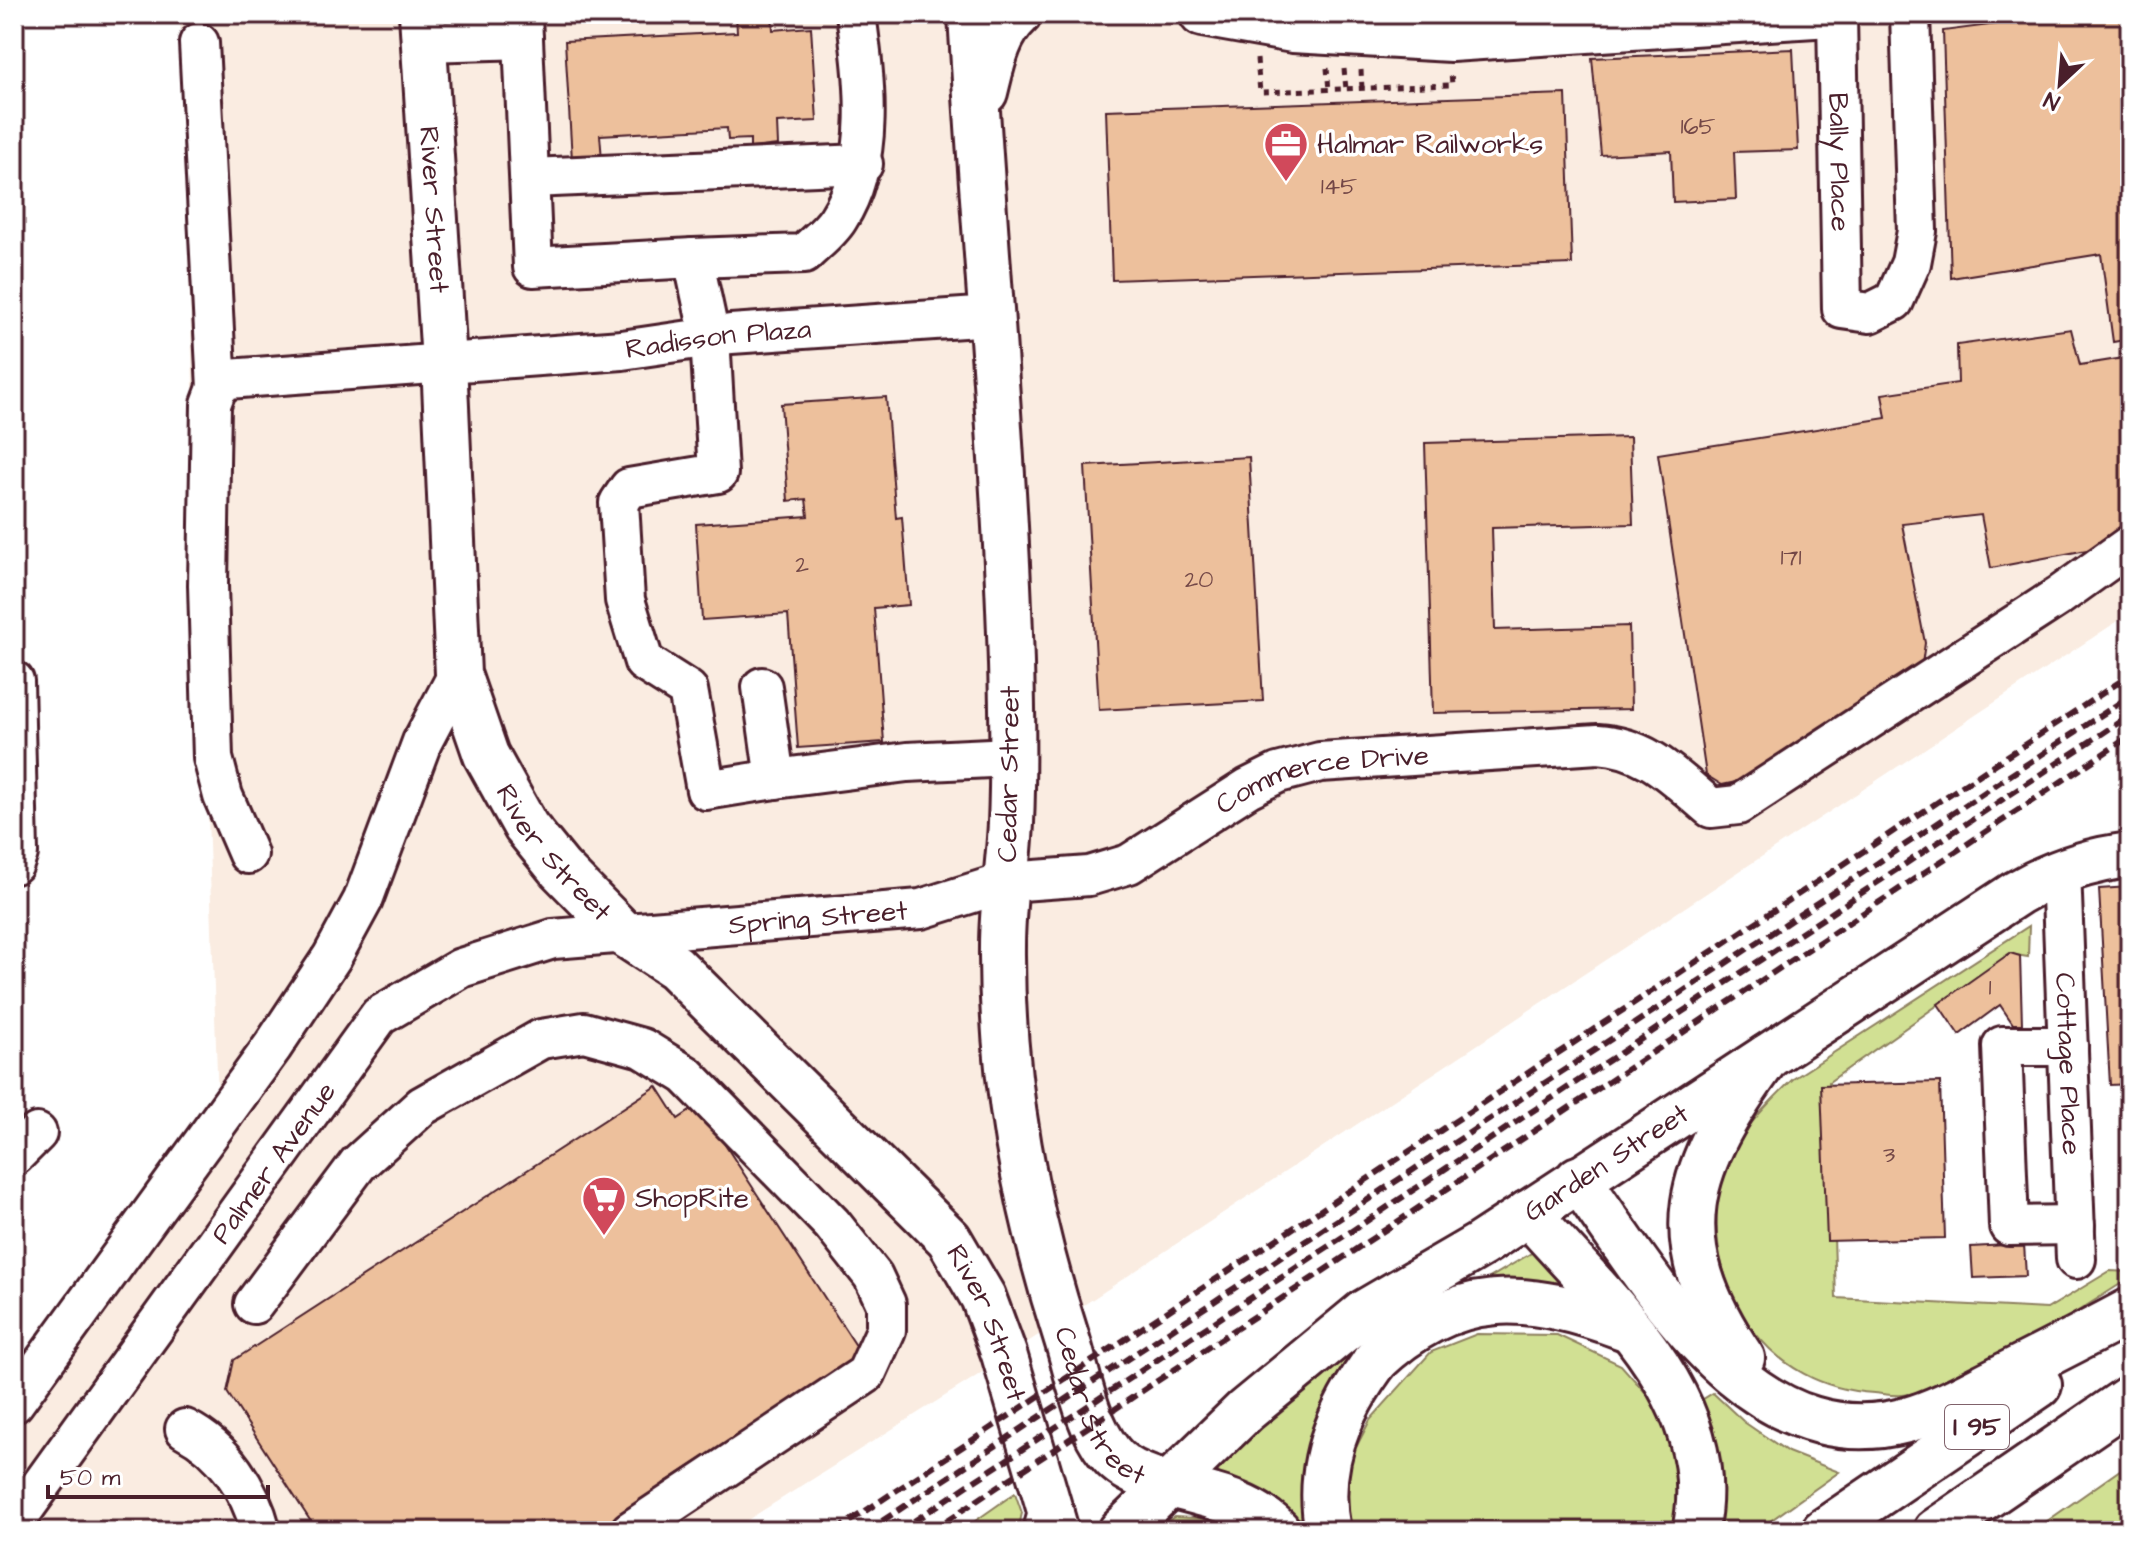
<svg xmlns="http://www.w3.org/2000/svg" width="2144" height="1545" viewBox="0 0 2144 1545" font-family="'Architects Daughter',sans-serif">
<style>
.built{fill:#faece1}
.green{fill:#d1e093;stroke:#8e805f;stroke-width:2}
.building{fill:#edc09c;stroke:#4a1f2b;stroke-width:2}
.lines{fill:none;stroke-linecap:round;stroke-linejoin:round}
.minor-casing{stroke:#4a1f2b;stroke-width:44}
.major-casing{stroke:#4a1f2b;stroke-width:50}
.highway-casing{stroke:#4a1f2b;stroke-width:50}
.path{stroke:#4a1f2b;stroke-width:5;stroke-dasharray:6 6;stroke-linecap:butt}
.minor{stroke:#fff;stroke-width:38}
.major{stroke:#fff;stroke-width:44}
.highway{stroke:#fff;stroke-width:44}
.rail{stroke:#4a1f2b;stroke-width:6;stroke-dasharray:12 6;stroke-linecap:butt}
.labels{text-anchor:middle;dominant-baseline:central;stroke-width:7;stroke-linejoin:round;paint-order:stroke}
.number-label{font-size:24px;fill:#734747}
.shield{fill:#fff;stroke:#80626b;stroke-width:2}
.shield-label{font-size:26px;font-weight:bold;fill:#4a1f2b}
.poi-label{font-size:28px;fill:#4a1f2b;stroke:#fff;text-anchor:start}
.street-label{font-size:28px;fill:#4a1f2b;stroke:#fff}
</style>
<rect width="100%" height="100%" fill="#fff"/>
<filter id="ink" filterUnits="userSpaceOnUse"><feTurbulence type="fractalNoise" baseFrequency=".0125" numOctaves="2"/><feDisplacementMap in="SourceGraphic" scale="16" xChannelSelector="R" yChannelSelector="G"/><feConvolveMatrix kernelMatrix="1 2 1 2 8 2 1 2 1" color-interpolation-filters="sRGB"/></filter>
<g filter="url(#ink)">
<path class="built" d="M180 14H2130V613L972 1379 730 1531H14V1358L26 1357 218 1102Z"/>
<g class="green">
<path d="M2029 926 2028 957 2010 954 1829 1082 1836 1298 2047 1309 2110 1271 2130 1272V1278C2067 1317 1982 1379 1910 1394 1899 1397 1885 1394 1874 1393 1769 1387 1706 1295 1718 1194 1723 1148 1761 1110 1793 1079Z"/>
<path d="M1533 1252 1565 1289 1491 1286 1488 1279Z"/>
<path d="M1477 1334 1557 1335 1621 1365 1669 1419 1681 1478 1674 1531H1345L1343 1473 1370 1420 1431 1352Z"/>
<path d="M1374 1335 1307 1518H1297L1274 1501 1226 1482 1215 1468 1271 1413Z"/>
<path d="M1713 1393 1744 1422 1788 1452 1839 1472 1756 1531H1715L1720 1457 1700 1401Z"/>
<path d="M2130 1463V1531H2033Z"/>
<path d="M1015 1493 1022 1513 1018 1531H961Z"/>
<path d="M1174 1517 1216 1519 1237 1531H1154Z"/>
</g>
<g class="building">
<path d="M736 14H772L773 30 811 27 817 121 777 123 778 145 750 148V139L728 140 727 128 600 135 602 159 572 160 565 41 737 32Z"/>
<path d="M2073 14H2130V339L2113 342 2101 254 1951 278 1943 31Z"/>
<path d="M1793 49 1798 150 1734 152 1736 199 1673 202 1671 151 1601 155 1592 58Z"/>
<path d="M1566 94 1572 264 1112 280 1106 110Z"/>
<path d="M2071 329 2080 365 2130 357V529L2092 549 1991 568 1981 515 1902 524 1925 643 1922 664 1745 780 1722 785 1706 775 1658 454 1886 418 1882 394 1958 383 1957 345Z"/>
<path d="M886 397 896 518 902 517 909 605 874 608 884 742 798 748 788 614 702 620 696 524 808 516 806 499 788 501 781 404Z"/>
<path d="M1630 437 1633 524 1492 528 1495 630 1629 626 1631 709 1433 713 1425 443Z"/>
<path d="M1249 457 1263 701 1099 710 1085 466Z"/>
<path d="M2130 887V1084L2110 1085 2099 889Z"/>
<path d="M2010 953 2020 956 2022 1024H2013L2000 1005 1959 1035 1938 1004Z"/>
<path d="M1940 1082 1945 1238 1827 1241 1821 1085Z"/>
<path d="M657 1086 678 1119 699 1105 862 1355 664 1483 668 1491 608 1531H317L227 1392 234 1360Z"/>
<path d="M2024 1244 2026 1276 1973 1278 1971 1247Z"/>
</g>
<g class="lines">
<g class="minor-casing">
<g id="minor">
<path id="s1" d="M1837 14 1842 309 1870 313 1894 301 1911 263 1917 231 1910 14"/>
<path d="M523 39 533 267 693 258 710 337 718 473 629 488 619 503 625 600 644 662 688 690 706 790 775 779"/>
<path d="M424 42 523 39 522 14"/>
<path d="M199 43 217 388"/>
<path d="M530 178 863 164"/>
<path d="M693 258 804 254C815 243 830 232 838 219 876 161 865 79 856 14"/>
<path d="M14 681 18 853 14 864"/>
<path d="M762 687 775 779 907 762 1011 757"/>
<path id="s2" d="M248 854 223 796 213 758 208 585 211 404 217 388 228 379 622 350 731 334 992 316"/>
<path id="s3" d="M2061 870 2076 1259"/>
<path d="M2068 1046H2002L2009 1226 2075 1225"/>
<path d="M14 1156 37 1133"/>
<path d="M254 1304 358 1164 422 1106 541 1039 584 1032 642 1048 686 1075 832 1224 873 1276 886 1304V1330L866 1374 630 1531"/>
<path d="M14 1403 273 1046 332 957 363 900 422 742 458 674"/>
<path d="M185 1429C224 1449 250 1489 261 1531"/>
<path id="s4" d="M14 1523 379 1016 461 968 553 939 921 909 1007 882 1089 876 1129 864 1248 788 1278 773 1320 762 1598 744C1648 747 1674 777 1711 808L1738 805 2059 596 2130 545"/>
</g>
</g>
<g class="major-casing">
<g id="major">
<path id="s5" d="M422 14 444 362 458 674 486 755 526 827 560 869 623 933 675 967 949 1239 983 1297 1004 1354 1056 1531"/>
<path id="s6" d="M971 14C982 212 1001 410 1009 608 1012 679 1014 751 1011 823 1009 864 1002 905 1002 946 1001 1078 1026 1212 1066 1336 1078 1373 1085 1422 1109 1452 1140 1495 1232 1483 1278 1531"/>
<path d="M1202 14 1293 30 1451 39 1830 14"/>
<path d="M985 92C992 64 997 34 1019 14"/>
<path id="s7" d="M1121 1531 1245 1411 1365 1312 1480 1245 2017 893C2053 872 2088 860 2130 855"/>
<path d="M1328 1531C1312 1454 1350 1387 1400 1331"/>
</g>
</g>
<g class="highway-casing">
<g id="highway">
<path d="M1578 1179C1654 1284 1750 1462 1907 1420 1940 1411 1970 1393 2000 1378 2044 1356 2087 1334 2130 1311"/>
<path d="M1528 1213C1605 1302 1724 1401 1695 1531"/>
<path d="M1742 1358C1660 1237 1687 1167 1767 1057"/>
<path d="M1374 1362C1454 1285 1528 1291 1626 1328"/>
<path d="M1046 1531 1051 1513"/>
<path d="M1824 1531 2039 1385"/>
<path d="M1936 1531 2130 1398"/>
</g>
</g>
<g class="path">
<path d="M1257 59 1260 92 1452 85 1451 72"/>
<path d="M1327 68 1329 90"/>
<path d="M1344 69 1346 89"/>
<path d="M1361 70 1362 89"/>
</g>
<use href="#minor" class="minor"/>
<use href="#major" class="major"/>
<use href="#highway" class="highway"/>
<g class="rail">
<path d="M835 1531 2130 675"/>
<path d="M867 1531 2130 696"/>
<path d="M899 1531 2130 715"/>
<path d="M931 1531 2130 736"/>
</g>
</g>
</g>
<defs>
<g id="office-pin" transform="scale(2.3)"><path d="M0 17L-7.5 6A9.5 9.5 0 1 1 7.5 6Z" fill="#d1495b" stroke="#fff"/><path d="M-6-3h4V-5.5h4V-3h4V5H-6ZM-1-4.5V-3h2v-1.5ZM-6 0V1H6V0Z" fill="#fff"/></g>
<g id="supermarket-pin" transform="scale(2.3)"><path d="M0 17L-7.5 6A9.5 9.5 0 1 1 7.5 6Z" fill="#d1495b" stroke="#fff"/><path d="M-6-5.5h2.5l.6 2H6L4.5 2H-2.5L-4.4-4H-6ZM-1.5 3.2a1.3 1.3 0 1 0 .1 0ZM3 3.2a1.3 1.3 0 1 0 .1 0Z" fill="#fff"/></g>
</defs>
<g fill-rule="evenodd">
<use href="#office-pin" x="1286" y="144"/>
<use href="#supermarket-pin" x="604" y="1198"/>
</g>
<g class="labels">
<g class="number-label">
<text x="1698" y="127">165</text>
<text x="1339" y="187">145</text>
<text x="1791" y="558">171</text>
<text x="802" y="565">2</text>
<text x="1199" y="580">20</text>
<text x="1990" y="988">1</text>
<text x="1889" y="1155">3</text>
</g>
<rect class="shield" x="1945" y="1405" width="64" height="44" rx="6"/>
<g class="shield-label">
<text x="1977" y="1427">I 95</text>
</g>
<g class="poi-label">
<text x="1317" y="144">Halmar Railworks</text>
<text x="635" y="1198">ShopRite</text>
</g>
<g class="street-label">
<text stroke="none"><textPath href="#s1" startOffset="148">Bally Place</textPath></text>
<text stroke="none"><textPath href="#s5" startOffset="196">River Street</textPath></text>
<text stroke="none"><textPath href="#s2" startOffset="980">Radisson Plaza</textPath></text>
<text transform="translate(1009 774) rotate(-89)">Cedar Street</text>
<text stroke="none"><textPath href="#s4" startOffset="1616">Commerce Drive</textPath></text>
<text stroke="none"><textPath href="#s5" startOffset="866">River Street</textPath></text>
<text stroke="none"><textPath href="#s4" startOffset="1082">Spring Street</textPath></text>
<text stroke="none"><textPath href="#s3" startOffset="194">Cottage Place</textPath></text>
<text stroke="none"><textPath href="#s7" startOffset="612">Garden Street</textPath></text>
<text stroke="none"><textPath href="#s4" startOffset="444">Palmer Avenue</textPath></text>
<text stroke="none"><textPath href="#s5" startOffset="1514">River Street</textPath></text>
<text stroke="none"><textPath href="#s6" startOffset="1410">Cedar Street</textPath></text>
</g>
</g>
<rect width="2144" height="1545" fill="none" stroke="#fff" stroke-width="48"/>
<rect x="24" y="24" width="2096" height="1497" fill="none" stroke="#4a1f2b" stroke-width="3" filter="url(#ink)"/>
<g transform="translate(2060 84) rotate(206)" stroke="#ffffff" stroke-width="6" paint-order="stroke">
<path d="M0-6L14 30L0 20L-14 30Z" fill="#4a1f2b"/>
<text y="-12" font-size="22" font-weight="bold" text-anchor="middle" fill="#4a1f2b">N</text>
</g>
<path d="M48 1485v12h220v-12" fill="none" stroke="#4a1f2b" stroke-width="4"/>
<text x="60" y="1485" font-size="24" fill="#4a1f2b" stroke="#ffffff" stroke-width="6" paint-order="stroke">50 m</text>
</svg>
